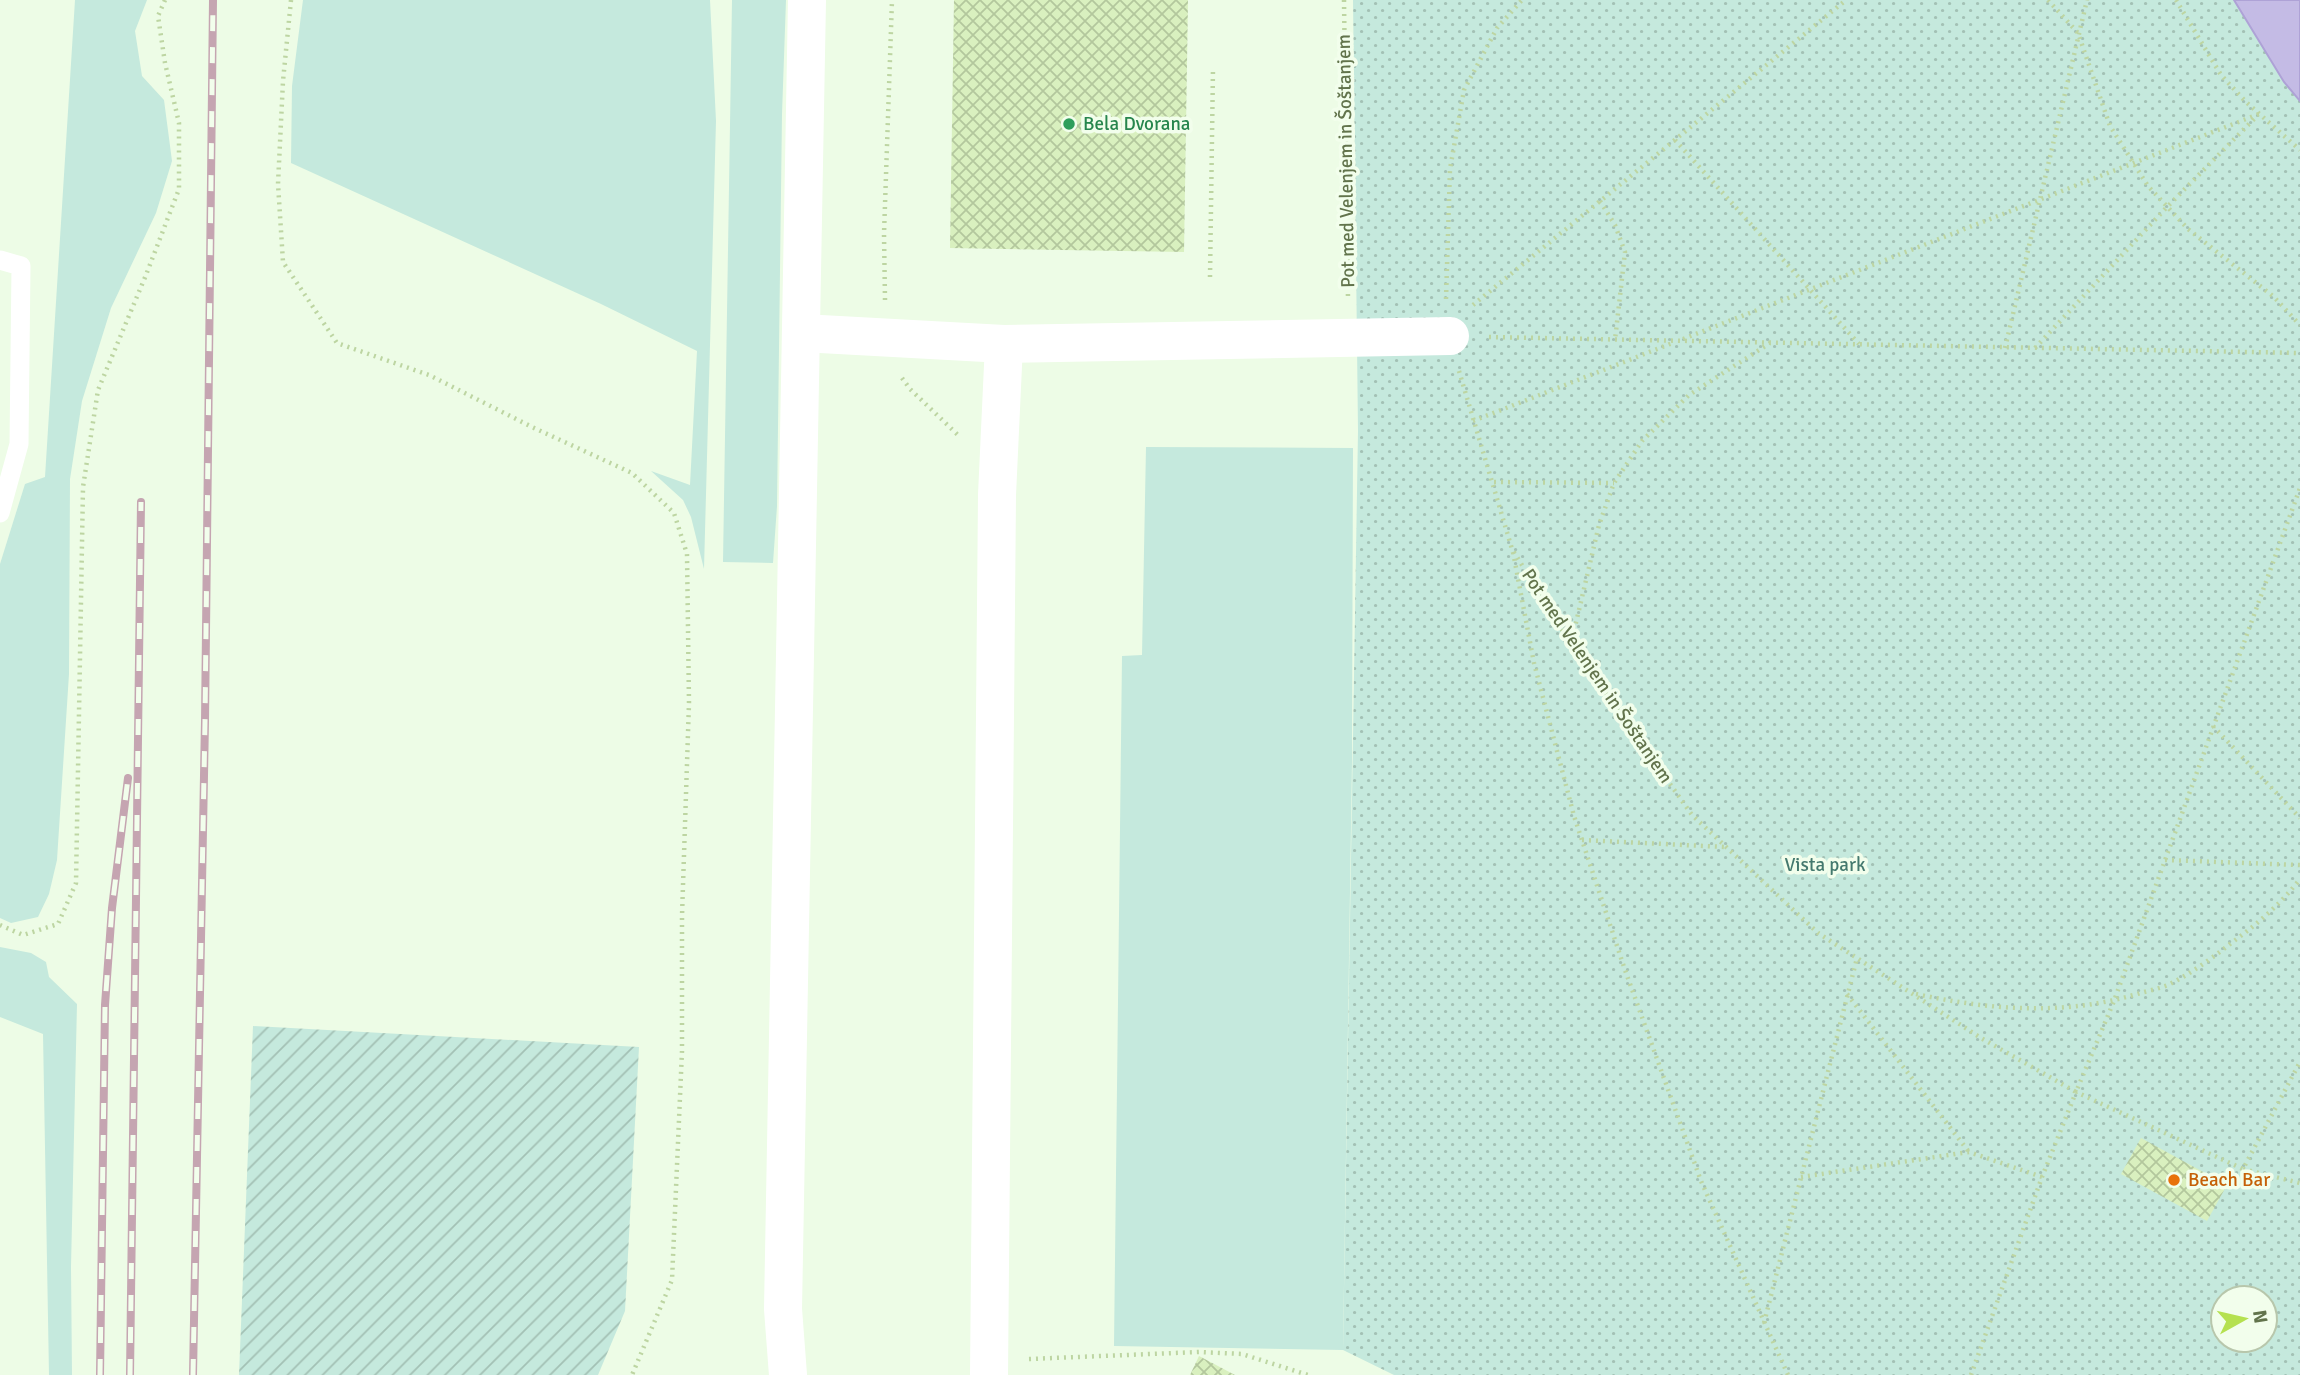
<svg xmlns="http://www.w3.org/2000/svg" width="2300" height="1375" viewBox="0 0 2300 1375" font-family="Signika,sans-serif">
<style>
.grass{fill:#c5e9dd}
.park{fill:url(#park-dots);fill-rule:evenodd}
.garden{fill:url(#garden-furrows)}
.water{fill:#c4bbe5;stroke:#aea2d6;stroke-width:2}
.building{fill:url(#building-cross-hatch)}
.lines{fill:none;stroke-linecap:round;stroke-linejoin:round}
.path{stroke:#bdd5a2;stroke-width:4.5;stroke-dasharray:2 5;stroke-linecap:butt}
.lane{stroke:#fff;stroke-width:19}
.street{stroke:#fff;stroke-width:38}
.secondary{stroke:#fff;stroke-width:38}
.rail-casing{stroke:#c5a5b1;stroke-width:8}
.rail{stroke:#f2feec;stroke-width:5;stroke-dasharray:16;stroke-linecap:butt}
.leisure-dot{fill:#2e9e5b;stroke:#f2feec;stroke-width:2.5}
.food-dot{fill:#e8710a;stroke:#f2feec;stroke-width:2.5}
.labels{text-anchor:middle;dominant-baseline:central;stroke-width:7;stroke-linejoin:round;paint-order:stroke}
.leisure-label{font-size:19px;fill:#27864d;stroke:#f2feec;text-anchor:start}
.street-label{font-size:19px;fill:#62744c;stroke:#f2feec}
.park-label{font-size:19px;fill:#44796e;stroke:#f2feec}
.food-label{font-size:19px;fill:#c56008;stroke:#f2feec;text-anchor:start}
</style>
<defs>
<pattern id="park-dots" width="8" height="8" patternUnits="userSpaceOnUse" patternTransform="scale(1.75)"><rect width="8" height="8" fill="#c5e9dd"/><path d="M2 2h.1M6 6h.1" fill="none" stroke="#a3c1b5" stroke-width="1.8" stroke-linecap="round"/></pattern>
<pattern id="garden-furrows" width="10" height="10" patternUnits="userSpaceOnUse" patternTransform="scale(1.75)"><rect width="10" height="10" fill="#c5e9dd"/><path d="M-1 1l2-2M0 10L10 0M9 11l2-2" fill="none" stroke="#a3c1b5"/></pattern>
<pattern id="building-cross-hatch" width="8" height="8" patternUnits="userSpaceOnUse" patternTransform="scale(1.75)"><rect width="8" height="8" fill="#d9f0bf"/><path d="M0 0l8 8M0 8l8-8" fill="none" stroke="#b3c79d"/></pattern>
</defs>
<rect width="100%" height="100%" fill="#edfce6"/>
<g class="grass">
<path d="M75 0H147L135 31 142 76 164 100 172 161 156 213 111 308 82 401 70 479 69 674 57 860 49 894 38 917 11 923 0 918V564L25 484 45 477Z"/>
<path d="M303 0H710L716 121 704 569 691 517 683 500 651 471 690 485 697 351 601 304 291 163 292 86Z"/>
<path d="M732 0H786L782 114 777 506 773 563 723 562Z"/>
<path d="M1146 447 1353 448 1352 761 1343 1350 1114 1346 1122 656 1142 655Z"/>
<path d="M0 947 31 953 46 962 49 977 77 1004 71 1267 72 1375H49L43 1034 0 1017Z"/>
</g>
<path class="park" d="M1353 0H2234L2284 82 2300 101V1375H1394L1343 1350 1358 431ZM2223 1298H2265V1340H2223Z"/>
<path class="garden" d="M253 1026 639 1047 625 1311 598 1375H239Z"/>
<path class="water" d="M2234 0H2300V101L2284 82Z"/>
<g class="building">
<path d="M954 0H1188L1184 252 950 248Z"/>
<path d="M2141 1138 2227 1185 2207 1221 2121 1174Z"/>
<path d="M1199 1356 1235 1375H1190Z"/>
</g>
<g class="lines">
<g class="path">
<path d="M291 0 283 81 278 184 283 262 337 343 429 375 532 427 632 473 674 513 687 554 689 703 682 916V1051L672 1280 632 1375"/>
<path d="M1344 0 1348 300"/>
<path d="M2048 0 2078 33 2110 126 2148 186 2188 229 2274 297 2300 325"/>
<path d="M2176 0 2221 75 2246 102 2300 150"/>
<path d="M1675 140 1859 344"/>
<path d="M1600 201 1615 225 1625 252 1615 340"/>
<path d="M1210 277 1213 68"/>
<path d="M1446 299 1450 169 1464 90 1497 28 1522 0"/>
<path d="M885 300 884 234 892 0"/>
<path d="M1473 305 1846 0"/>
<path d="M1489 337 2300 353"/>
<path d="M1683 339 2259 114"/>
<path d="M2005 348 2087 0"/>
<path d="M2035 348 2167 207 2256 117"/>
<path d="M1459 371 1512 549 1571 644 1692 815 1818 933 1981 1038 2076 1092 2114 1001 2300 488"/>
<path d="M902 378 910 389 959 436"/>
<path d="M1473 421 1675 342"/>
<path d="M1494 482 1614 483"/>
<path d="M1513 552 1534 663 1574 816 1625 970 1701 1181 1788 1375"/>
<path d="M1571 644 1599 525 1614 483 1642 441 1689 395 1770 343"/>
<path d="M2213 726 2300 818"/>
<path d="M1582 840 1725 847"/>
<path d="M2165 860 2300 865"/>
<path d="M0 925 23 935 58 924 76 883 83 487 98 390 146 275 179 189V123L165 63 158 16 165 0"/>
<path d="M1847 994 1969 1152"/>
<path d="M1916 994C1991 1010 2063 1016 2137 994 2147 991 2158 989 2168 985 2190 974 2211 959 2230 944 2256 925 2280 905 2300 879"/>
<path d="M2243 1169 2300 1183"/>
<path d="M1801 1177 1969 1152 2042 1177"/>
<path d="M1764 1323 1857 958"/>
<path d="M1029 1359 1199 1352 1242 1354 1308 1375"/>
<path d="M1971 1375 2042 1177 2076 1092 2243 1169 2300 1062"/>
</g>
<path class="lane" d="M0 260 21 266 19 444 0 513"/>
<g class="street">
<path d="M802 333 1004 344 1450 336"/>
<path d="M989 1375 997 495 1004 344"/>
</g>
<path class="secondary" d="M788 1375 783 1309 807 0"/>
<g class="rail-casing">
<g id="rail">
<path d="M100 1375 105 1005 112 908 128 778"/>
<path d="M130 1375 141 502"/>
<path d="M193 1375 205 721 213 0"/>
</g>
</g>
<use href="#rail" class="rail"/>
</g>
<circle class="leisure-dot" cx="1069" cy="124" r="7"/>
<circle class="food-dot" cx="2174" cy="1180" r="7"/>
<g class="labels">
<g class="leisure-label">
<text x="1083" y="124">Bela Dvorana</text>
</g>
<g class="street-label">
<text transform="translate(1346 161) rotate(-91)">Pot med Velenjem in Šoštanjem</text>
<text transform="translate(1597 676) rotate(56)">Pot med Velenjem in Šoštanjem</text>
</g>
<g class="park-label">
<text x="1825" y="865">Vista park</text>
</g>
<g class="food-label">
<text x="2188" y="1180">Beach Bar</text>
</g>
</g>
<g transform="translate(2244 1319) rotate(82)"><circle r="33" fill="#f2feec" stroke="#b8c7ac" stroke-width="2"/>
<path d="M0-5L12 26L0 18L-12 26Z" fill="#b5e150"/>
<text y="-10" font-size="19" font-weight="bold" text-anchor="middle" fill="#62744c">N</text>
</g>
</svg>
